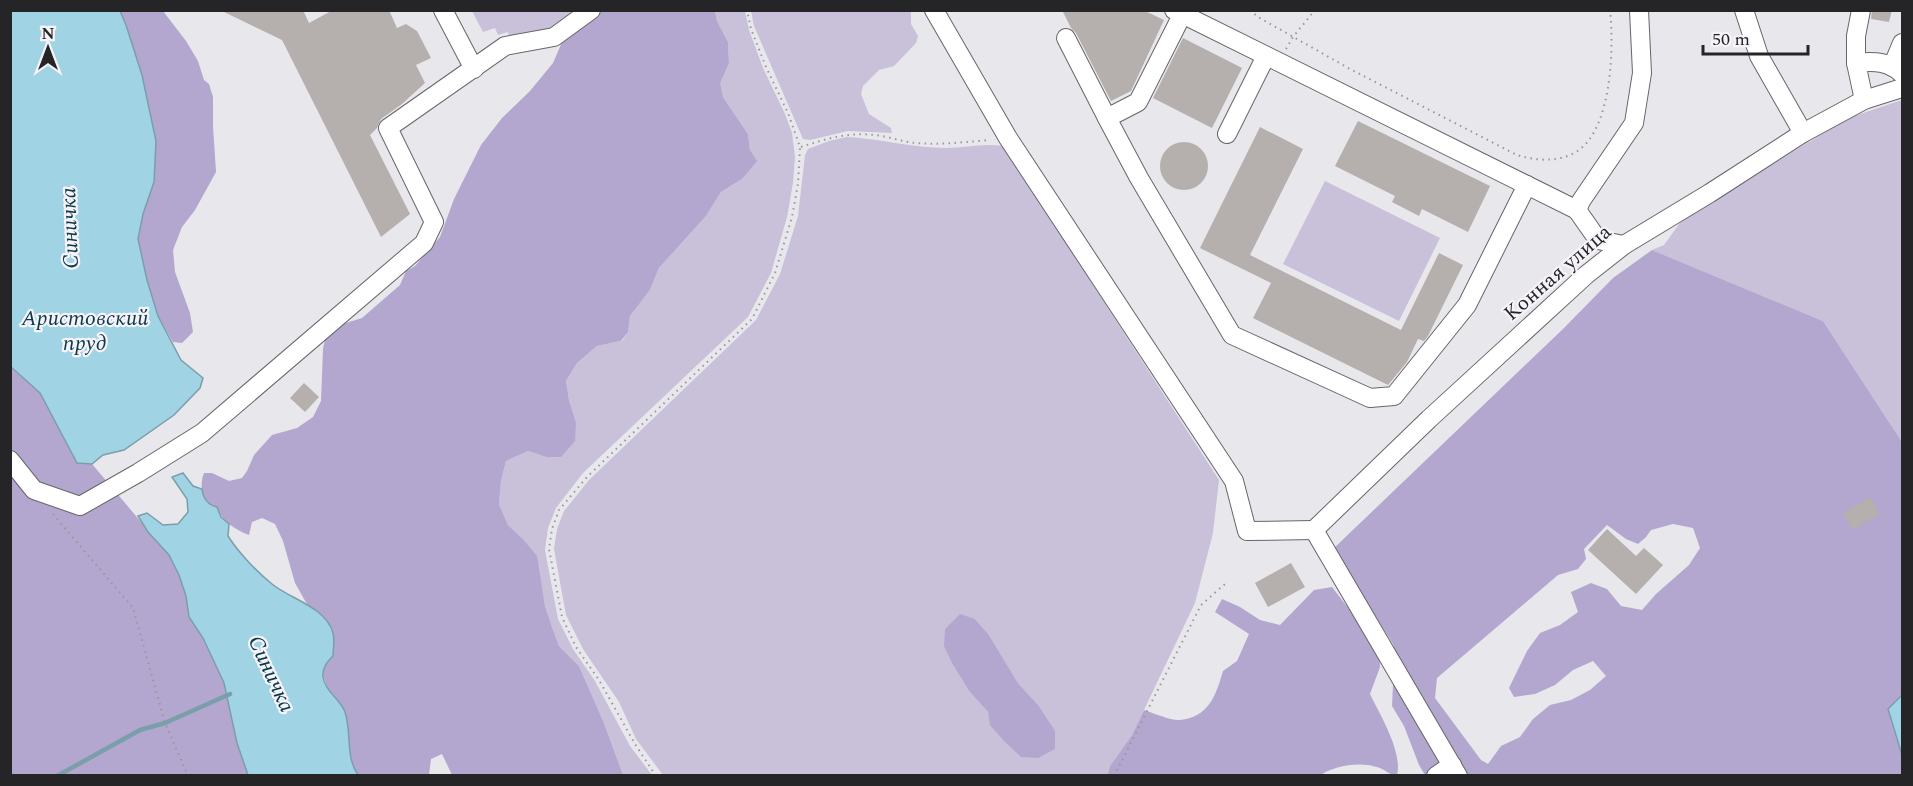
<svg xmlns="http://www.w3.org/2000/svg" width="1913" height="786" viewBox="0 0 1913 786" font-family="Spectral,serif">
<style>
.green{fill:#c8c1d9;fill-rule:evenodd}
.forest{fill:#b3a7cf;fill-rule:evenodd}
.water{fill:#a0d3e4;stroke:#7b9eab;stroke-width:1.5}
.lines{fill:none;stroke-linecap:round;stroke-linejoin:round}
.stream{stroke:#7b9eab;stroke-width:4.5}
.building{fill:#b5afad}
.minor-casing{stroke:#66656a;stroke-width:20}
.path{stroke:#98979a;stroke-width:2;stroke-dasharray:1.5 4.5;stroke-linecap:butt}
.minor{stroke:#fff;stroke-width:18}
.labels{text-anchor:middle;dominant-baseline:central;stroke-width:4.5;stroke-linejoin:round;paint-order:stroke}
.street-label{font-size:21px;fill:#252426;stroke:#f6f4fa}
.water-label{font-size:22px;font-style:italic;fill:#0b3a47;stroke:#f6f4fa}
</style>
<rect width="100%" height="100%" fill="#e8e7ec"/>
<g class="green">
<path d="M472 11H579L564 25 509 39 508 32 498 35 495 28 483 32Z"/>
<path d="M715 11H745L749 30 763 68 785 114 792 133 795 157 793 183 787 217 771 273 748 317 583 473 556 508 548 528 545 550 558 619 573 649 595 681 630 746 652 775H623L604 723 579 666 559 646 552 627 545 606 536 556 523 539 508 525 499 504 501 481 506 461 528 451 546 457 576 422 569 400 566 381 577 363 597 346 622 341 628 332 630 316 650 290 659 268 706 216 721 192 742 179 750 150 748 134 723 97 719 82 729 63 728 42 717 21Z"/>
<path d="M751 11H911V24L918 36 916 43 894 66 879 70 863 86 861 94 869 114 891 128 892 133 848 131 810 140 803 139 754 26Z"/>
<path d="M1902 100V442L1823 321 1652 250 1664 245 1682 220 1848 118Z"/>
<path d="M847 137C881 139 913 148 946 148 966 148 982 143 1003 146L1219 480 1213 533 1195 603 1132 735 1110 766 1107 775H663L636 739 619 702 583 649 566 615 554 549 557 529 564 511 589 480 756 320 780 274 798 216 805 155 808 149 829 141ZM975 619 989 635 1018 683 1038 705 1002 739 991 725 988 712 969 691 953 665Z"/>
<path d="M1325 181 1440 238 1399 321 1283 264Z"/>
</g>
<g class="forest">
<path d="M120 11H163L186 41 198 61 204 80 209 84 213 97V126L216 172 195 210 182 227 173 250 175 272 190 313 193 332 182 343 173 342 158 316 147 280 138 239 156 141 142 75 126 25Z"/>
<path d="M597 11H715L717 21 728 42 729 63 720 83 723 97 748 134 750 150 757 161 742 179 721 192 706 216 659 268 650 290 630 316 628 332 621 341 597 346 577 363 566 381 569 400 576 422 575 441 561 457H546L528 451 506 461 501 481 499 504 508 525 523 539 537 556 545 606 552 627 559 646 579 666 604 723 623 775H452L442 754 431 759 429 775H358L354 769 350 755 345 712 327 687 323 675 325 664 323 617 308 606 295 583 283 541 275 524 262 518 252 522 249 535C235 530 222 521 217 507 201 503 199 486 204 473H212L229 481 242 478 247 471 254 455 272 435 297 428 313 417 321 401 323 349 326 335 335 324 346 323 362 318 400 285 406 271 415 266 440 237 454 199 481 145 502 118 530 91 553 63 566 33Z"/>
<path d="M1652 250 1823 321 1902 442V695L1895 701 1891 720 1902 755V775H1425L1419 765 1404 726 1392 706 1393 685 1397 658 1393 644 1333 549 1564 328 1613 278ZM1673 524 1693 528 1700 548 1689 565 1656 594 1642 610 1621 606 1607 589 1591 583 1571 592 1578 612 1560 625 1540 633 1527 651 1509 688 1514 697 1535 694 1555 685 1573 670 1593 661 1606 676 1590 690 1571 700 1550 705 1533 719 1520 737 1501 746 1488 764 1481 760 1435 698 1437 678 1558 575 1578 569 1586 559 1584 549 1607 525 1626 539 1638 544 1646 537 1651 530Z"/>
<path d="M10 367 40 393 77 463 92 464 169 555 179 575 186 596 189 617 203 638 224 683 237 743 248 775H11Z"/>
<path d="M1332 587 1379 648 1380 667 1370 694C1380 715 1403 752 1397 775 1389 775 1387 771 1380 768 1361 761 1335 765 1319 776H1107L1110 766 1132 735 1144 710C1153 713 1172 721 1180 720 1209 717 1216 695 1223 671L1237 661 1249 634 1215 612 1222 599 1240 607 1260 620 1280 625 1314 590Z"/>
<path d="M960 614 975 619 989 635 1018 683 1038 705 1055 731V749L1038 758 1021 757 1002 739 990 725 988 712 969 691 953 665 944 646 945 629Z"/>
</g>
<g class="water">
<path d="M10 11H120L126 25 142 75 156 141 154 182 143 214 138 239 147 280 158 316 181 360 203 378 200 388 174 415 124 450 103 455 92 464 77 463 40 393 11 367Z"/>
<path d="M183 473 193 486 202 489C203 498 208 505 217 507L221 517 229 524 228 536C238 552 257 572 272 584 290 599 326 607 333 633 335 641 333 649 333 656 327 662 322 668 323 677 325 691 340 699 345 712 352 733 345 756 358 775H248L237 743 224 683 203 638 189 617 186 596 179 575 169 555 148 532 138 516 147 513 163 525 178 524 188 512 187 499 172 477Z"/>
<path d="M1902 695V755L1888 709Z"/>
</g>
<g class="lines">
<path class="stream" d="M57 776 140 730 165 723 230 694"/>
</g>
<g class="building">
<path d="M220 10H303L309 23 333 10H389L397 28 406 24 417 31 431 58 416 65 425 83 402 104 381 119 377 128 370 135 410 214 381 237 282 40Z"/>
<path d="M1062 10H1143L1164 20 1131 91 1111 101 1076 33 1071 28Z"/>
<path d="M1872 10H1892L1889 22 1871 19Z"/>
<path d="M1183 38 1242 68 1212 128 1153 98Z"/>
<path d="M1358 121 1490 186 1468 232 1422 209 1419 216 1392 202 1395 196 1335 166Z"/>
<path d="M1260 127 1303 149 1250 255 1401 330 1439 253 1463 265 1428 336 1424 341 1418 339 1407 362 1388 385 1253 318 1271 283 1200 248Z"/>
<circle cx="1184" cy="166" r="24"/>
<path d="M304 383 319 397 305 412 290 398Z"/>
<path d="M1870 497 1880 514 1853 530 1843 513Z"/>
<path d="M1607 529 1636 556 1644 548 1663 565 1636 594 1588 550Z"/>
<path d="M1291 563 1305 587 1268 607 1255 583Z"/>
</g>
<g class="lines">
<g class="minor-casing">
<g id="minor">
<path d="M443 10 474 69"/>
<path d="M934 10 1008 138 1234 481 1247 531 1314 530"/>
<path d="M1174 10 1577 210"/>
<path d="M1744 10 1759 56 1803 133"/>
<path d="M1066 38 1107 118 1138 102 1182 15"/>
<path d="M1856 63V36L1861 10"/>
<path d="M1892 67 1902 43"/>
<path d="M1864 100 1856 63C1873 61 1890 61 1902 74"/>
<path d="M1107 118 1139 178 1232 335 1370 398 1394 396 1467 305 1527 185"/>
<path d="M1227 134 1266 56"/>
<path d="M1624 245 1598 240 1577 210 1581 201 1634 123 1642 73 1639 10"/>
<path d="M10 460 34 490 80 506 138 473 202 433 424 243 434 222 388 128 505 46 554 37 591 10"/>
<path d="M1314 530 1429 419 1586 275 1624 245 1710 193 1803 133 1864 100 1902 88"/>
<path d="M1314 530 1458 776"/>
<path d="M1436 776 1452 765"/>
</g>
</g>
<g class="path">
<path d="M1250 10 1258 17 1350 69 1517 155C1537 161 1560 163 1579 150 1612 126 1614 47 1610 10"/>
<path d="M1286 49 1293 37 1315 10"/>
<path d="M801 147C825 139 848 132 874 135 888 136 902 142 916 143 941 145 965 142 990 140"/>
<path d="M53 514 133 608 165 723 188 776"/>
<path d="M656 776 635 744 599 680 576 647 562 617 549 549 552 529 559 510 587 477 752 319 775 273 792 217 798 184 800 147 788 113 766 67 751 29 747 10"/>
<path d="M1114 776 1201 605 1225 584"/>
</g>
<use href="#minor" class="minor"/>
</g>
<g class="labels">
<g class="street-label">
<text transform="translate(1558 273) rotate(-41)">Конная улица</text>
</g>
<g class="water-label">
<text transform="translate(70 228) rotate(-92)">Синичка</text>
<text x="85" y="318">Аристовский<tspan x="85" dy="25">пруд</tspan></text>
<text transform="translate(271 674) rotate(65)">Синичка</text>
</g>
</g>
<rect width="1913" height="786" fill="none" stroke="#252426" stroke-width="24"/>
<g transform="translate(48 48)" stroke="#f6f4fa" stroke-width="4.5" paint-order="stroke">
<path d="M0-4.5L10 22L0 15L-10 22Z" fill="#252426"/>
<text y="-9" font-size="16" font-weight="bold" text-anchor="middle" fill="#252426">N</text>
</g>
<path d="M1703 45v9h105v-9" fill="none" stroke="#252426" stroke-width="3"/>
<text x="1712" y="45" font-size="18" fill="#252426" stroke="#f6f4fa" stroke-width="4.5" paint-order="stroke">50 m</text>
</svg>
